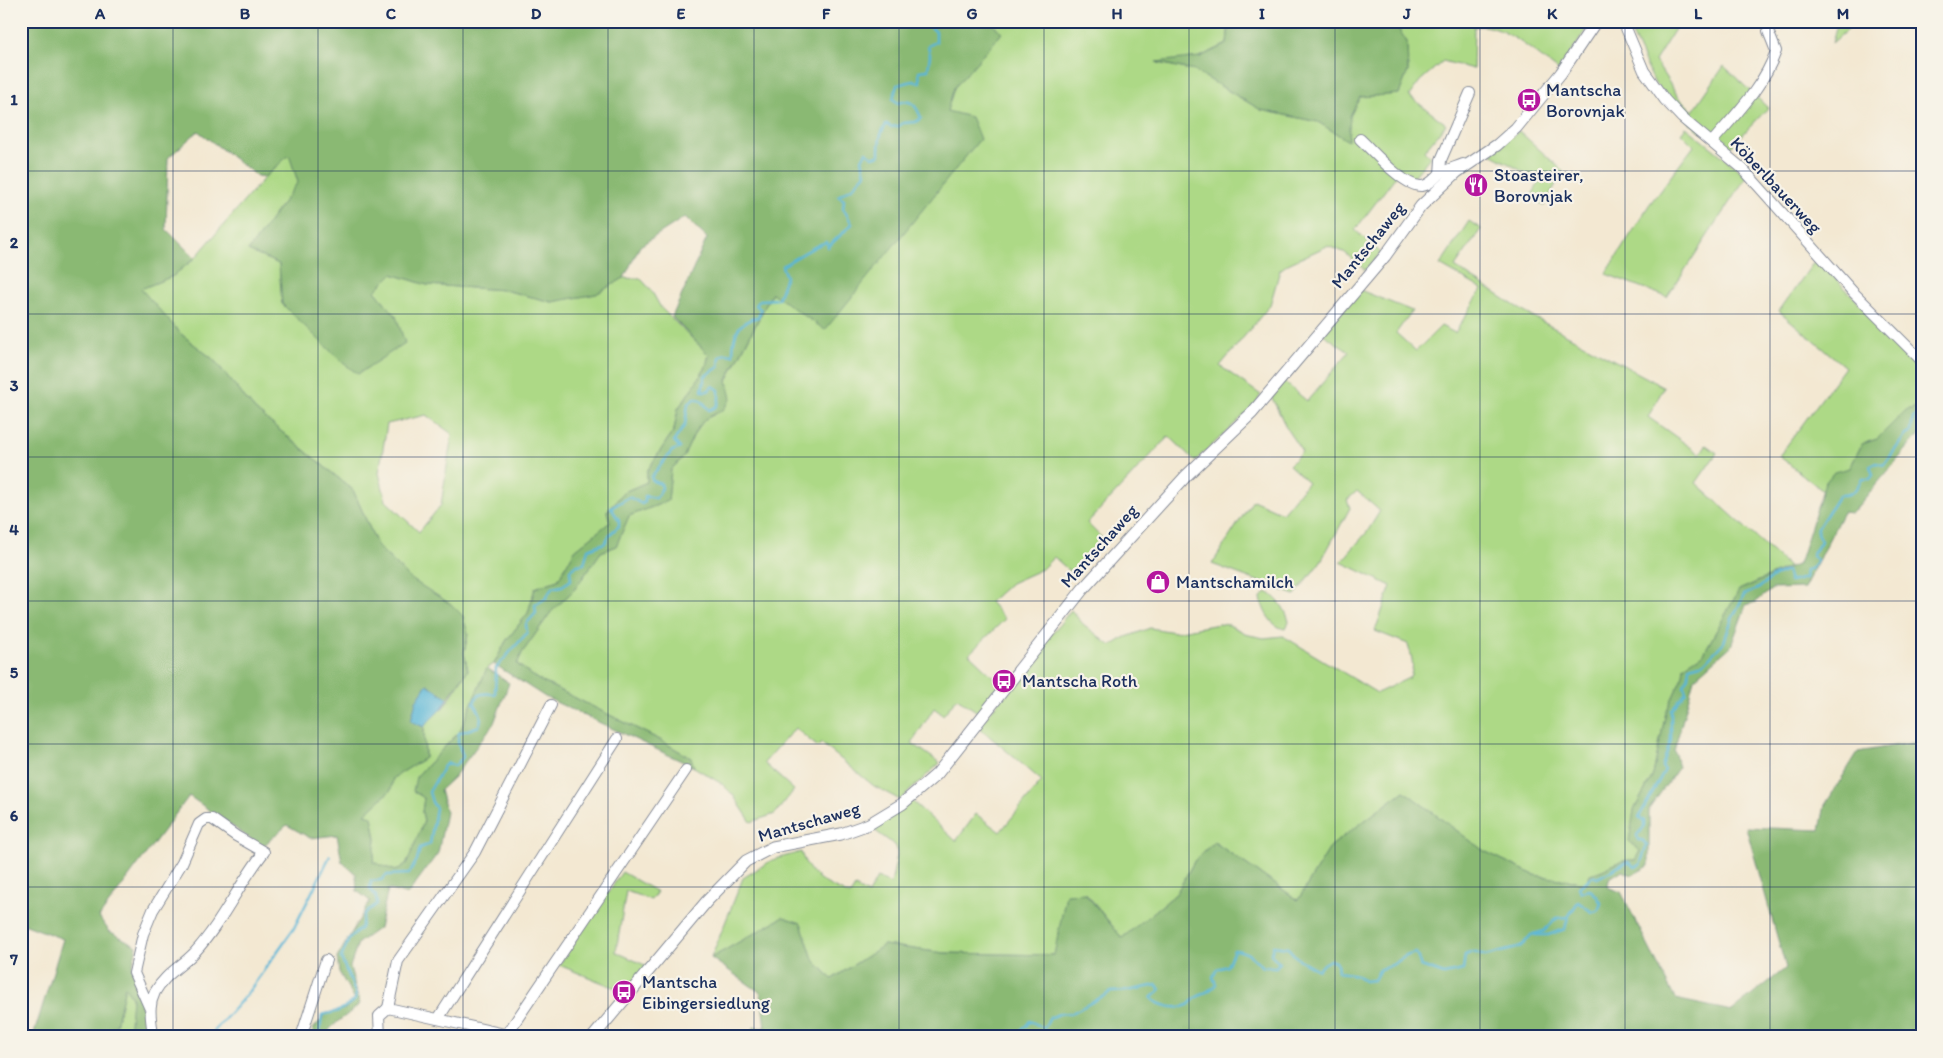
<svg xmlns="http://www.w3.org/2000/svg" width="1943" height="1058" viewBox="0 0 1943 1058" font-family="Itim,sans-serif">
<style>
.green{fill:#add986;stroke:#648472;fill-rule:evenodd}
.forest{fill:#8ab973;stroke:#527468}
.water{fill:#59b6d7;stroke:#3a729a}
.lines{fill:none;stroke-linecap:round;stroke-linejoin:round}
.stream{stroke:#59b6d7;stroke-width:2.5}
.minor-casing{stroke:#878c98;stroke-width:12}
.tertiary-casing{stroke:#878c98;stroke-width:13}
.minor{stroke:#fff;stroke-width:10}
.tertiary{stroke:#fff;stroke-width:11}
.grid{fill:none;stroke:#1b2f5e;stroke-width:1;stroke-opacity:0.55}
.labels{text-anchor:middle;dominant-baseline:central;stroke-width:4.5;stroke-linejoin:round;paint-order:stroke}
.poi-label{font-size:18px;fill:#1b2f5e;stroke:#f7f3e8;text-anchor:start}
.street-label{font-size:18px;fill:#1b2f5e;stroke:#f7f3e8}
.neatline{fill:none;stroke:#1b2f5e;stroke-width:2}
.grid-label{font-size:16px;text-anchor:middle;font-weight:bold;fill:#1b2f5e}
</style>
<rect width="100%" height="100%" fill="#f7f3e8"/>
<filter id="ink" filterUnits="userSpaceOnUse"><feTurbulence type="fractalNoise" baseFrequency=".02" numOctaves="2"/><feDisplacementMap in="SourceGraphic" scale="10" xChannelSelector="R" yChannelSelector="G"/><feConvolveMatrix kernelMatrix="1 2 1 2 8 2 1 2 1" color-interpolation-filters="sRGB"/></filter>
<filter id="wash" filterUnits="userSpaceOnUse"><feTurbulence type="fractalNoise" baseFrequency=".0096" numOctaves="4" result="noise"/><feDisplacementMap in="SourceGraphic" scale="20" xChannelSelector="R" yChannelSelector="G"/><feGaussianBlur stdDeviation="1.12" result="paint"/><feColorMatrix in="noise" values="0 0 0 0 0 0 0 0 0 0 0 0 0 0 0 0 0 1.4 0 .05"/><feComposite in="paint" operator="in"/></filter>
<g filter="url(#wash)">
<rect width="100%" height="100%" fill="#f3e8d2"/>
<g class="green">
<path d="M989 21H1229L1227 44 1200 57 1158 63 1195 71 1261 110 1318 122 1347 140 1350 116 1360 97 1399 94 1408 71 1407 42 1393 21H1462L1469 25V21H1592L1559 71C1538 56 1501 20 1474 27L1473 69 1443 61 1420 81 1409 96 1446 124 1424 151 1430 157 1412 179 1399 172 1355 230 1381 253 1365 270 1344 252 1327 246 1288 264 1280 270 1270 305 1220 366 1261 395 1252 408 1195 461 1169 436 1087 523 1105 541 1075 576 1054 557 1042 569 1011 583 990 602 1005 619 969 654 1001 684 979 713 957 698 943 715 934 708 912 743 940 763 900 800 874 786 821 743 818 747 795 728 764 763 794 790 775 814 751 822 733 795 722 784 694 767 691 758 660 740 537 679 517 664 522 653 551 612 574 590 601 552 616 546 629 516 668 501 671 469 683 458 695 432 705 419 723 410 727 381 772 293 942 185 980 139 946 111 954 88 1002 33Z"/>
<path d="M1626 21H1680L1655 61 1679 98 1693 111 1724 66 1768 108 1728 150 1692 125 1655 84Z"/>
<path d="M1838 21H1857L1832 43Z"/>
<path d="M1686 127 1747 176 1667 297 1606 274 1649 205 1694 146 1681 133Z"/>
<path d="M1519 131 1563 171 1544 206 1531 197 1540 181 1491 154Z"/>
<path d="M289 154 298 182 248 251 279 264 282 304 396 316 375 291 392 274 427 285 504 290 552 302 596 294 624 278 641 279 651 290 661 308 709 355 705 369 678 409 674 430 647 471V482L624 492 607 511 611 522 575 550 558 580 535 588 528 613 506 641 494 664 487 668 460 731 416 777 424 798 422 812 424 821 407 863 396 871 373 862 376 839 372 817 364 814 391 790 393 778 425 758 424 727 433 715 444 707 468 670 464 653 468 634 430 593 411 579 378 547 353 490 255 410 214 360 181 334 140 289 173 276 195 258 265 177ZM426 415 452 434 441 505 419 532 386 501 379 473 387 424Z"/>
<path d="M1469 221 1481 229 1455 267 1526 313 1664 387 1648 417 1700 454 1706 445 1717 453 1696 483 1789 567 1739 590 1704 653 1684 666 1683 675 1666 712 1653 775 1634 810 1640 851 1635 860C1616 859 1609 870 1590 874L1587 883 1534 875 1484 851 1404 791 1331 846 1298 900 1214 842 1195 860 1176 894 1122 938 1086 893 1054 955 944 953 884 945 832 979 813 959 801 923 783 917 711 958 743 878 772 860 801 852C809 878 828 885 850 895L855 887 868 894 877 878 891 884 897 855 896 846 870 827 912 801 956 841 976 814 1000 832 1042 781 982 730 980 725 1071 610 1083 624 1111 646 1124 638 1150 628 1175 632 1219 624 1229 625 1249 635 1264 638 1283 636 1377 693 1409 678C1416 668 1411 655 1408 644L1375 631 1391 586 1341 562 1367 532 1380 511 1357 491 1347 500 1350 508 1321 561 1295 595 1212 564 1253 500 1282 513 1308 482 1289 465 1302 452 1288 431 1271 396 1283 381 1307 401 1349 352 1323 334 1360 290 1412 311 1396 333 1416 351 1441 326 1455 333 1482 289 1440 265Z"/>
<path d="M1816 259 1922 366V406L1906 410 1877 439 1862 444 1850 468 1825 483 1823 491 1779 456 1845 367 1779 311Z"/>
<path d="M1267 592C1278 598 1287 611 1289 622L1286 629C1272 628 1262 610 1261 597Z"/>
<path d="M622 872 657 892 651 900 626 891 616 952 647 966 625 992 559 965Z"/>
<path d="M125 986 132 997 130 1037H103L116 1025Z"/>
</g>
<g class="forest">
<path d="M21 21H989L1002 33 954 88 947 111 971 117 980 139 825 330 772 293 727 380 731 399 723 410 705 419 695 432 683 458 671 469 668 501 629 516 616 546 601 552 574 590 551 612 522 653 517 664 537 679 660 740 691 758 694 767 545 697 494 664 506 641 528 613 535 588 558 580 575 550 610 522 607 512 624 492 647 482V471L674 430 678 409 705 369 709 355 672 317 707 238 685 217 640 246 624 278 596 294 552 302 504 290 427 285 392 274 375 291 396 316 405 343 358 374 343 363 282 304 279 264 248 251 298 182 289 155 265 177 257 176 198 131 168 158 166 229 195 258 173 276 141 289 181 334 214 360 255 410 353 490 378 547 411 579 452 605 463 616 468 634 464 653 468 670 448 698 427 684 416 701 411 721 424 727 425 758 393 778 391 790 365 814 372 816 376 839 373 862 396 871 407 863 424 821 422 812 424 798 413 791 416 777 460 731 487 668 509 683 494 723 454 777 440 790 446 812 438 853 407 895 388 889 379 928 358 943 350 967 360 1004C349 1015 335 1021 326 1034L327 1037H315L313 1029 327 1013 345 1009 355 1000 339 972 337 958 370 901 357 891 356 874 342 862 337 835 310 838 287 825 262 847 189 796 99 917 109 931 137 946 132 968 144 1006 150 1037 129 1036 132 997 125 987 116 1025 103 1037H33L63 939 21 923Z"/>
<path d="M1229 21H1393L1407 42 1408 71 1399 94 1360 97 1350 116 1348 141 1318 122 1261 110 1195 71 1156 62 1200 57 1227 44Z"/>
<path d="M1922 406V431L1852 513 1843 512 1804 588 1772 589 1756 602 1746 605 1731 646 1694 679 1674 751 1679 767 1649 809V866L1632 875 1622 871 1610 877 1607 887 1621 892 1675 999 1732 1011 1786 968 1746 827 1820 830 1825 805 1858 752 1922 741V1037H747L754 1027 765 1028 761 993 711 958 783 917 801 923 813 959 832 979 884 945 944 953 1054 955 1066 894 1085 893 1122 938 1176 894 1195 860 1214 842 1298 900 1331 846 1404 791 1484 851 1534 875 1587 883 1590 874C1609 870 1616 859 1635 860L1640 851 1629 841 1634 810 1653 775 1666 712 1683 675 1684 666 1704 653 1739 590 1799 564 1825 483 1834 472 1850 468 1862 444 1877 439 1906 410Z"/>
</g>
<path class="water" d="M427 684 448 698C443 710 432 716 424 727L411 721 416 701Z"/>
<g class="lines">
<g class="stream">
<path d="M1535 935H1548L1565 929 1568 917"/>
<path d="M209 1037 247 994 294 928 330 856"/>
<path d="M319 1037 322 1015 339 1011 355 1000 356 994 341 958 349 939 361 928 364 914 377 904 376 896 370 889 371 881 381 880 387 875 409 874 417 860 420 848 430 844 436 808 432 802 429 792 444 766 448 763 455 766 463 757 458 742 459 733 479 726C483 716 480 712 474 703 477 692 485 693 495 694L496 668 527 633 526 624 536 613 535 605 546 598 552 588 562 586 571 580 570 570 577 565 584 564 588 549 605 543 610 534 619 526V520L611 508 629 497 642 504 645 502V496L656 498 662 488 661 484 653 481 651 477 672 451 680 448 674 441 685 425 688 404 695 398 702 401 709 410C720 407 719 401 719 390L713 386 708 391H702L705 376 719 367 720 357 725 354 733 355C733 334 737 322 758 317L761 310 756 305 760 300 778 299 786 277 782 266C793 260 816 244 827 242L828 247 852 224 843 208 844 200 838 196 852 188 865 174 862 159 866 152 873 157 879 155C879 143 879 133 887 124L890 127 899 126 903 123 916 122 921 118C917 107 911 97 898 103L893 99 897 85 913 81 920 83 919 71 928 70 930 55 928 46 936 42V32L929 25 948 21"/>
<path d="M1014 1037C1019 1030 1025 1029 1030 1021L1044 1028 1050 1018 1061 1013 1070 1014 1111 992 1127 991 1157 985 1160 990 1151 998C1159 1006 1177 1010 1188 1005 1191 1003 1194 999 1197 997 1205 992 1210 992 1216 984L1213 977 1217 969 1227 966 1234 950C1247 951 1254 957 1262 967H1276L1279 963 1271 954 1273 946 1288 948 1297 958 1318 970 1323 964 1330 960 1337 963 1338 972 1357 975 1364 981 1374 980 1380 969C1399 966 1398 956 1416 953L1421 966 1444 974 1463 970 1465 955 1473 952 1485 956 1521 947 1531 935 1544 931 1557 918 1568 917 1578 902 1592 912 1598 911 1601 903 1596 895 1590 890 1581 892 1579 887 1593 876 1597 878C1609 873 1617 866 1628 862L1635 867 1640 865 1647 845 1642 840H1638L1637 835 1644 827V821L1639 817 1665 770 1662 767 1671 740V710L1686 692 1684 685 1688 677 1689 667 1704 663 1724 642 1732 619 1744 595 1759 588 1774 576 1787 571 1790 582 1805 578 1806 570 1811 569 1817 560 1812 556 1821 541 1817 533 1818 528 1839 495C1852 496 1856 490 1862 479H1870L1873 475 1870 466 1876 463 1884 465 1905 436 1911 432 1913 418 1922 413"/>
</g>
</g>
</g>
<g filter="url(#ink)">
<g class="lines">
<g class="minor-casing">
<g id="minor">
<path d="M1623 21 1644 71 1665 100 1682 118 1743 169 1853 292 1922 361"/>
<path d="M1360 139C1373 151 1405 188 1422 186 1431 185 1435 177 1441 173 1448 169 1456 167 1463 164"/>
<path d="M1712 142C1736 114 1764 86 1776 51L1768 31 1773 21"/>
<path d="M1440 174 1441 160 1470 93"/>
<path d="M388 1008 398 961 475 852 551 705"/>
<path d="M150 1009 134 973 143 934 153 910 182 863 199 824 206 819H212L236 836 264 852C239 884 223 921 195 952 182 966 164 975 155 992 147 1008 152 1021 153 1037"/>
<path d="M438 1019 617 739"/>
<path d="M507 1034 686 770"/>
<path d="M301 1037 326 960"/>
<path d="M380 1037 379 1016 388 1008 518 1037"/>
</g>
</g>
<g class="tertiary-casing">
<path id="tertiary" d="M593 1037 707 901 746 861 773 847 841 834 869 824 902 804 937 774 1083 589 1186 476 1252 413 1385 256 1421 206 1457 172 1497 145 1516 128 1561 73 1596 21"/>
</g>
<use href="#minor" class="minor"/>
<use href="#tertiary" class="tertiary"/>
</g>
</g>
<path class="grid" d="M173 21V1037M318 21V1037M463 21V1037M608 21V1037M754 21V1037M899 21V1037M1044 21V1037M1189 21V1037M1335 21V1037M1480 21V1037M1625 21V1037M1770 21V1037M21 171H1922M21 314H1922M21 457H1922M21 601H1922M21 744H1922M21 887H1922"/>
<defs>
<g id="bus-disc" transform="scale(1.25)"><circle r="9.5" fill="#b5179e" stroke="#f7f3e8"/><path d="M-5-6H5V4H4V6H2V4H-2V6H-4V4H-5ZM-3.5-4V0h7V-4ZM-3.5 1.2v1.5H-2V1.2ZM2 1.2v1.5H3.5V1.2Z" fill="#fff"/></g>
<g id="restaurant-disc" transform="scale(1.25)"><circle r="9.5" fill="#b5179e" stroke="#f7f3e8"/><path d="M-5-6h1v4h1v-4h1v4h1v-4h1v5L-1.5 .5V6h-2V.5L-5-1ZM5-6V6H3V1.5H1.5Q1.5-4 5-6Z" fill="#fff"/></g>
<g id="shop-disc" transform="scale(1.25)"><circle r="9.5" fill="#b5179e" stroke="#f7f3e8"/><path d="M-5-2.5h2.3a2.7 3.5 0 0 1 5.4 0H5L5.5 6h-11ZM-1.5-2.5h3a1.5 2.3 0 0 0-3 0Z" fill="#fff"/></g>
</defs>
<g fill-rule="evenodd">
<use href="#bus-disc" x="1529" y="100"/>
<use href="#restaurant-disc" x="1476" y="185"/>
<use href="#shop-disc" x="1158" y="582"/>
<use href="#bus-disc" x="1004" y="681"/>
<use href="#bus-disc" x="624" y="992"/>
</g>
<g class="labels">
<g class="poi-label">
<text x="1546" y="90">Mantscha<tspan x="1546" dy="21">Borovnjak</tspan></text>
<text x="1494" y="175">Stoasteirer,<tspan x="1494" dy="21">Borovnjak</tspan></text>
<text x="1176" y="582">Mantschamilch</text>
<text x="1022" y="681">Mantscha Roth</text>
<text x="642" y="982">Mantscha<tspan x="642" dy="21">Eibingersiedlung</tspan></text>
</g>
<g class="street-label">
<text transform="translate(1776 185) rotate(47)">Köberlbauerweg</text>
<text transform="translate(1368 245) rotate(-51)">Mantschaweg</text>
<text transform="translate(1099 546) rotate(-48)">Mantschaweg</text>
<text transform="translate(809 822) rotate(-16)">Mantschaweg</text>
</g>
</g>
<rect width="1943" height="1058" fill="none" stroke="#f7f3e8" stroke-width="55"/>
<rect x="28" y="28" width="1888" height="1002" class="neatline"/>
<g class="grid-label">
<text x="100" y="19">A</text>
<text x="245" y="19">B</text>
<text x="391" y="19">C</text>
<text x="536" y="19">D</text>
<text x="681" y="19">E</text>
<text x="826" y="19">F</text>
<text x="972" y="19">G</text>
<text x="1117" y="19">H</text>
<text x="1262" y="19">I</text>
<text x="1407" y="19">J</text>
<text x="1552" y="19">K</text>
<text x="1698" y="19">L</text>
<text x="1843" y="19">M</text>
<text x="14" y="105">1</text>
<text x="14" y="248">2</text>
<text x="14" y="391">3</text>
<text x="14" y="535">4</text>
<text x="14" y="678">5</text>
<text x="14" y="821">6</text>
<text x="14" y="965">7</text>
</g>
</svg>
